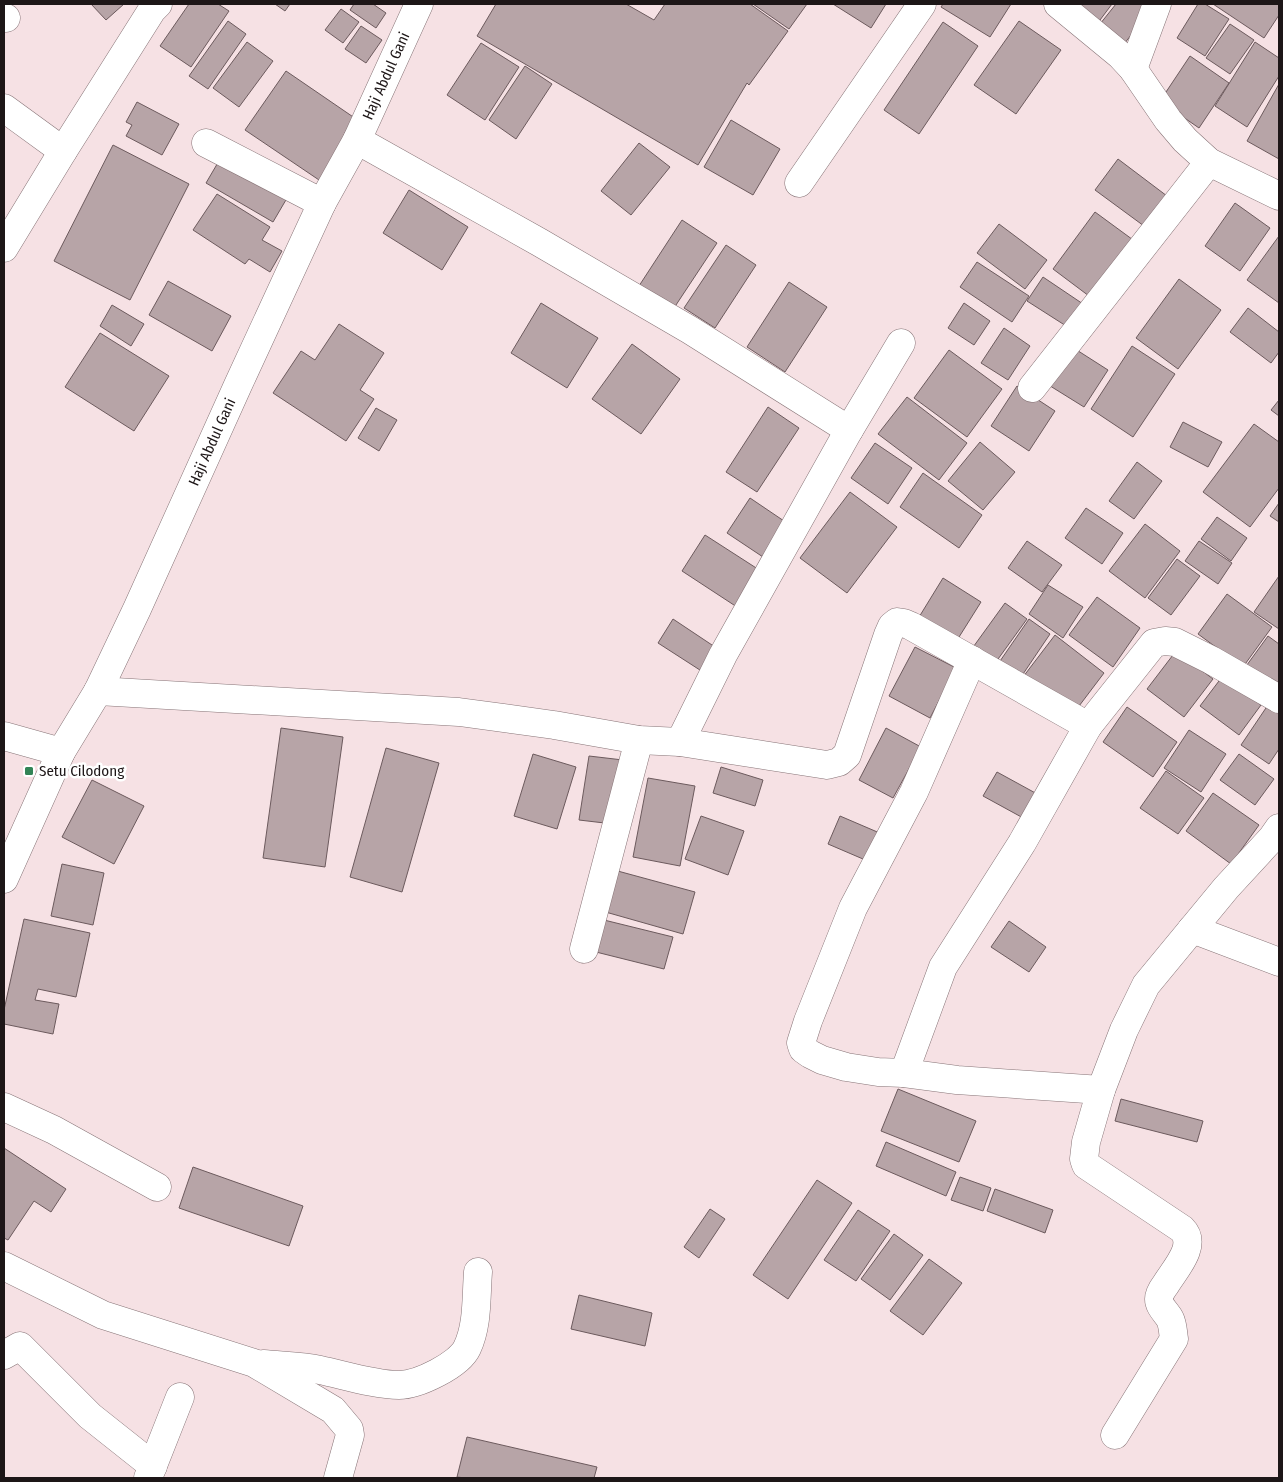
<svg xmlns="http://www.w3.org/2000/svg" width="1283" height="1482" viewBox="0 0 1283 1482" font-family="'Fira Sans Condensed',sans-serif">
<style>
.building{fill:#b7a4a7;stroke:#6c5a5d}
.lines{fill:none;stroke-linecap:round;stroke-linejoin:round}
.minor-casing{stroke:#877477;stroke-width:29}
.minor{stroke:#fff;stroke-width:28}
.poi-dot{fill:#328456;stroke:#fff;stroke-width:2}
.labels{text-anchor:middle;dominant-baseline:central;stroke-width:5;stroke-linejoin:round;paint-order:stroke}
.street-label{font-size:15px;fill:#1d1617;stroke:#fff}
.poi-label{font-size:15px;fill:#1d1617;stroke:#fff;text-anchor:start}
</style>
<rect width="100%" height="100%" fill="#f6e1e4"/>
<g class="building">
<path d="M91 4H124L106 20Z"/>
<path d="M189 4H218L229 11 191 67 160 46Z"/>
<path d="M275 4H290L285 11Z"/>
<path d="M354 4H373L386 13 376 28 350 10Z"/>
<path d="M496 4H626L654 20 665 4H750L788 31 749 85 747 83 698 165 477 36Z"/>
<path d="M753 4H807L789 29Z"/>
<path d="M833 4H886L871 28Z"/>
<path d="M943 4H1011L990 37 941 7Z"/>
<path d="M1070 4H1112L1097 24Z"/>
<path d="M1116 4H1155L1121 48 1096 29Z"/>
<path d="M1198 4H1205L1229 19 1205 56 1177 38Z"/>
<path d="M1213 4H1279V15L1264 38Z"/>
<path d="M341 9 359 22 343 43 325 30Z"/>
<path d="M228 21 246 34 208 89 189 76Z"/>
<path d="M1019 21 1061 50 1016 114 974 85Z"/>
<path d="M943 22 978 46 919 134 884 110Z"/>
<path d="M1230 24 1254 40 1230 74 1206 58Z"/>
<path d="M361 26 382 40 366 63 345 49Z"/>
<path d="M247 42 273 61 239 107 213 88Z"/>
<path d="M1255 42 1279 58V76L1247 127 1215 106Z"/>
<path d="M481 43 519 67 485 120 447 95Z"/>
<path d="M1190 56 1229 83 1199 128 1160 101Z"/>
<path d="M525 66 552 84 516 139 489 120Z"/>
<path d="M286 71 362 123 322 182 245 130Z"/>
<path d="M1279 84V159L1247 141Z"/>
<path d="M137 102 179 124 162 155 126 136 132 125 126 122Z"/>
<path d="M731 120 780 149 753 195 704 167Z"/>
<path d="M639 143 670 167 631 215 601 191Z"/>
<path d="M113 145 189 184 130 300 54 261Z"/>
<path d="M223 154 290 193 273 222 206 183Z"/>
<path d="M1118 159 1167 196 1144 226 1095 190Z"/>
<path d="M409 190 468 227 442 270 383 233Z"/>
<path d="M217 194 270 227 262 240 282 251 270 272 249 259 245 264 193 230Z"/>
<path d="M1235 203 1270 228 1240 271 1205 246Z"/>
<path d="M1095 212 1140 245 1097 302 1053 269Z"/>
<path d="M682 220 717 243 672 311 637 289Z"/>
<path d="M999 224 1047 260 1025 289 977 253Z"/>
<path d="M1279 236V303L1247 280Z"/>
<path d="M726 245 756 265 715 328 684 308Z"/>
<path d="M977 262 1029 296 1012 322 960 287Z"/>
<path d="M1043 277 1089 308 1074 331 1027 301Z"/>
<path d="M1179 279 1221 310 1178 369 1136 338Z"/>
<path d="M168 281 231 316 212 351 149 315Z"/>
<path d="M789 282 827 307 785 372 747 347Z"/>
<path d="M541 303 598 338 567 388 511 353Z"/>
<path d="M964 303 990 321 974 345 948 328Z"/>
<path d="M112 305 144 324 131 346 100 326Z"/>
<path d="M1248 308 1279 332V352L1271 363 1230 332Z"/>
<path d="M339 324 384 353 360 390 374 399 346 441 273 393 301 351 315 360Z"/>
<path d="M1004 328 1030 346 1008 380 981 363Z"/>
<path d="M100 333 169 376 134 431 65 387Z"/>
<path d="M632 344 680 379 641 434 592 399Z"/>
<path d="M1132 346 1175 374 1133 437 1091 409Z"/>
<path d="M1072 347 1108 370 1084 407 1047 384Z"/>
<path d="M949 350 1002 389 967 437 914 398Z"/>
<path d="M1017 386 1055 411 1029 451 991 426Z"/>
<path d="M907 397 967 443 939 480 878 434Z"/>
<path d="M1279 400V416L1271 410Z"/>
<path d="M768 407 799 428 757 492 726 472Z"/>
<path d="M376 408 397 420 379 451 358 438Z"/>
<path d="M1183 422 1222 442 1208 467 1170 447Z"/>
<path d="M1254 424 1279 442V488L1250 527 1203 492Z"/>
<path d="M980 442 1015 472 983 510 948 481Z"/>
<path d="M875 443 912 468 888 504 851 478Z"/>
<path d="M1137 462 1162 481 1134 519 1109 501Z"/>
<path d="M923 473 982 515 959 548 900 507Z"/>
<path d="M850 492 897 527 847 593 800 558Z"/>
<path d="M750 498 787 523 763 557 727 533Z"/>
<path d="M1279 503V522L1270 516Z"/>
<path d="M1086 508 1123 533 1102 564 1065 538Z"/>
<path d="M1217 517 1247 538 1231 561 1201 539Z"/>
<path d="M1145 524 1180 551 1145 598 1109 571Z"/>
<path d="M705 535 764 573 740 609 682 571Z"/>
<path d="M1027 541 1062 565 1042 592 1008 568Z"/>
<path d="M1199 541 1232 563 1218 584 1185 561Z"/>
<path d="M1177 559 1200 576 1171 615 1148 598Z"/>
<path d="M1279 576V629L1254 612Z"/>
<path d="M943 578 981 602 954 645 916 622Z"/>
<path d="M1048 585 1083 607 1063 638 1029 614Z"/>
<path d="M1227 594 1272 627 1243 667 1198 634Z"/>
<path d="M1097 597 1140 628 1113 667 1069 635Z"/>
<path d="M1005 603 1027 619 993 666 971 650Z"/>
<path d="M673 619 718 649 703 672 658 643Z"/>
<path d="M1029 619 1050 634 1019 680 998 664Z"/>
<path d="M1055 635 1104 673 1073 714 1023 677Z"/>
<path d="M1268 636 1279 644V695L1244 669Z"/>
<path d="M915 647 956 668 930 718 889 696Z"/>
<path d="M1176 651 1213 679 1184 717 1147 689Z"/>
<path d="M1222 677 1261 705 1239 735 1200 706Z"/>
<path d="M1272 699 1279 704V749L1269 764 1241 745Z"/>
<path d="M1127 707 1177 742 1153 777 1103 742Z"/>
<path d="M281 728 343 737 325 867 263 858Z"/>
<path d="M886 728 921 747 893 798 859 780Z"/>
<path d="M1189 730 1226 754 1201 792 1164 768Z"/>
<path d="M386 748 439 763 402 892 350 877Z"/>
<path d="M533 754 576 767 557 829 514 816Z"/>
<path d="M1239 754 1274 779 1255 805 1220 780Z"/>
<path d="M589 756 623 760 613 824 579 820Z"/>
<path d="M721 767 763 780 755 806 713 793Z"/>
<path d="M1166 771 1204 798 1178 834 1140 808Z"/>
<path d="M997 772 1039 795 1025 819 983 796Z"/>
<path d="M648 778 695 786 680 866 633 857Z"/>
<path d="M92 780 144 806 114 864 62 837Z"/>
<path d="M1213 793 1259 825 1231 864 1186 831Z"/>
<path d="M701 816 744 831 728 875 685 859Z"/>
<path d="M840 816 882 834 870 862 828 844Z"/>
<path d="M62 864 104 873 93 925 51 916Z"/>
<path d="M614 870 695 892 683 934 602 911Z"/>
<path d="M24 919 90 933 76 997 38 989 35 1000 59 1004 53 1034 4 1024V1010Z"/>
<path d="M604 920 673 937 664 969 596 952Z"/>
<path d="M1009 921 1046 947 1029 972 991 947Z"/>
<path d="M898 1089 976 1121 959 1162 881 1131Z"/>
<path d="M1121 1099 1203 1121 1197 1142 1115 1121Z"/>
<path d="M886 1142 956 1172 946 1196 876 1166Z"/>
<path d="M4 1148 66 1189 51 1212 34 1201 8 1240 4 1238Z"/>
<path d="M193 1167 303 1206 289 1246 179 1208Z"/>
<path d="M960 1177 991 1188 983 1211 951 1200Z"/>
<path d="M817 1180 852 1203 788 1299 753 1275Z"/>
<path d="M995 1189 1053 1210 1045 1233 987 1211Z"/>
<path d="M710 1209 725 1219 699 1258 684 1247Z"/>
<path d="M858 1210 890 1231 856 1281 824 1260Z"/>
<path d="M894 1234 923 1255 890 1300 861 1279Z"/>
<path d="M929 1259 962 1283 923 1335 890 1311Z"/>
<path d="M579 1295 652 1313 645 1346 571 1329Z"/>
<path d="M467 1437 597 1467 594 1478H465L457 1477Z"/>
</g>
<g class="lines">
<g class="minor-casing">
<g id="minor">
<path d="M1058 4 1120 55 1133 69 1168 120 1185 140 1209 162 1279 196"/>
<path d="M4 17 6 18"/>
<path d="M1133 69 1157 4"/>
<path d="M4 108 63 151"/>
<path d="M357 140 539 242 690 330 849 430"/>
<path d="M206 143 322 203"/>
<path d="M799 183 922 4"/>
<path d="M4 248 63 151 152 10 158 4"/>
<path d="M1032 388 1209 162"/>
<path d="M972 660 914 792 853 908 808 1021 801 1043 803 1049 810 1054 822 1060 846 1067 878 1072 904 1073 957 1080 1101 1090"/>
<path d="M98 691 459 712 554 725 639 740 680 742 827 765 839 762 847 755 888 635 892 626 897 622 904 623 911 626 1088 726"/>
<path d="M4 736 61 752"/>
<path d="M680 742 723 655 849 430 901 343"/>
<path d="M4 879 61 752 98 691 137 609 238 385 322 203 357 140 419 4"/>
<path d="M1192 929 1279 962"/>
<path d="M584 949 639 740"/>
<path d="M904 1073 943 967 1022 843 1088 726 1154 643 1165 641 1175 642 1211 660 1279 699"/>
<path d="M4 1107 54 1130 157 1187"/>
<path d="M4 1266 103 1315 254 1363 333 1410 349 1429 350 1435 338 1478"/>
<path d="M4 1355 20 1346 90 1416 153 1466"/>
<path d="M263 1364C282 1366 301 1366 320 1370 344 1375 375 1385 399 1385 418 1385 459 1365 467 1348 478 1325 476 1297 478 1272"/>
<path d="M1115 1435 1174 1339C1173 1333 1173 1325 1170 1319 1167 1313 1159 1307 1159 1299 1159 1294 1163 1288 1166 1284 1175 1269 1198 1245 1182 1229L1086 1165 1084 1159 1086 1142 1101 1090 1124 1030 1146 985 1226 888 1272 838 1279 828"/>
<path d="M148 1478 180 1397"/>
</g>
</g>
<use href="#minor" class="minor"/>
</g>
<rect class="poi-dot" x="24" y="766" width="10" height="10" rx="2.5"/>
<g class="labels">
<g class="street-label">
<text transform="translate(386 76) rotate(-66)">Haji Abdul Gani</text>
<text transform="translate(212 442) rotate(-66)">Haji Abdul Gani</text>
</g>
<g class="poi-label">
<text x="39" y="771">Setu Cilodong</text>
</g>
</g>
<rect width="1283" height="1482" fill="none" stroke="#1d1617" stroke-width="10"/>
</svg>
